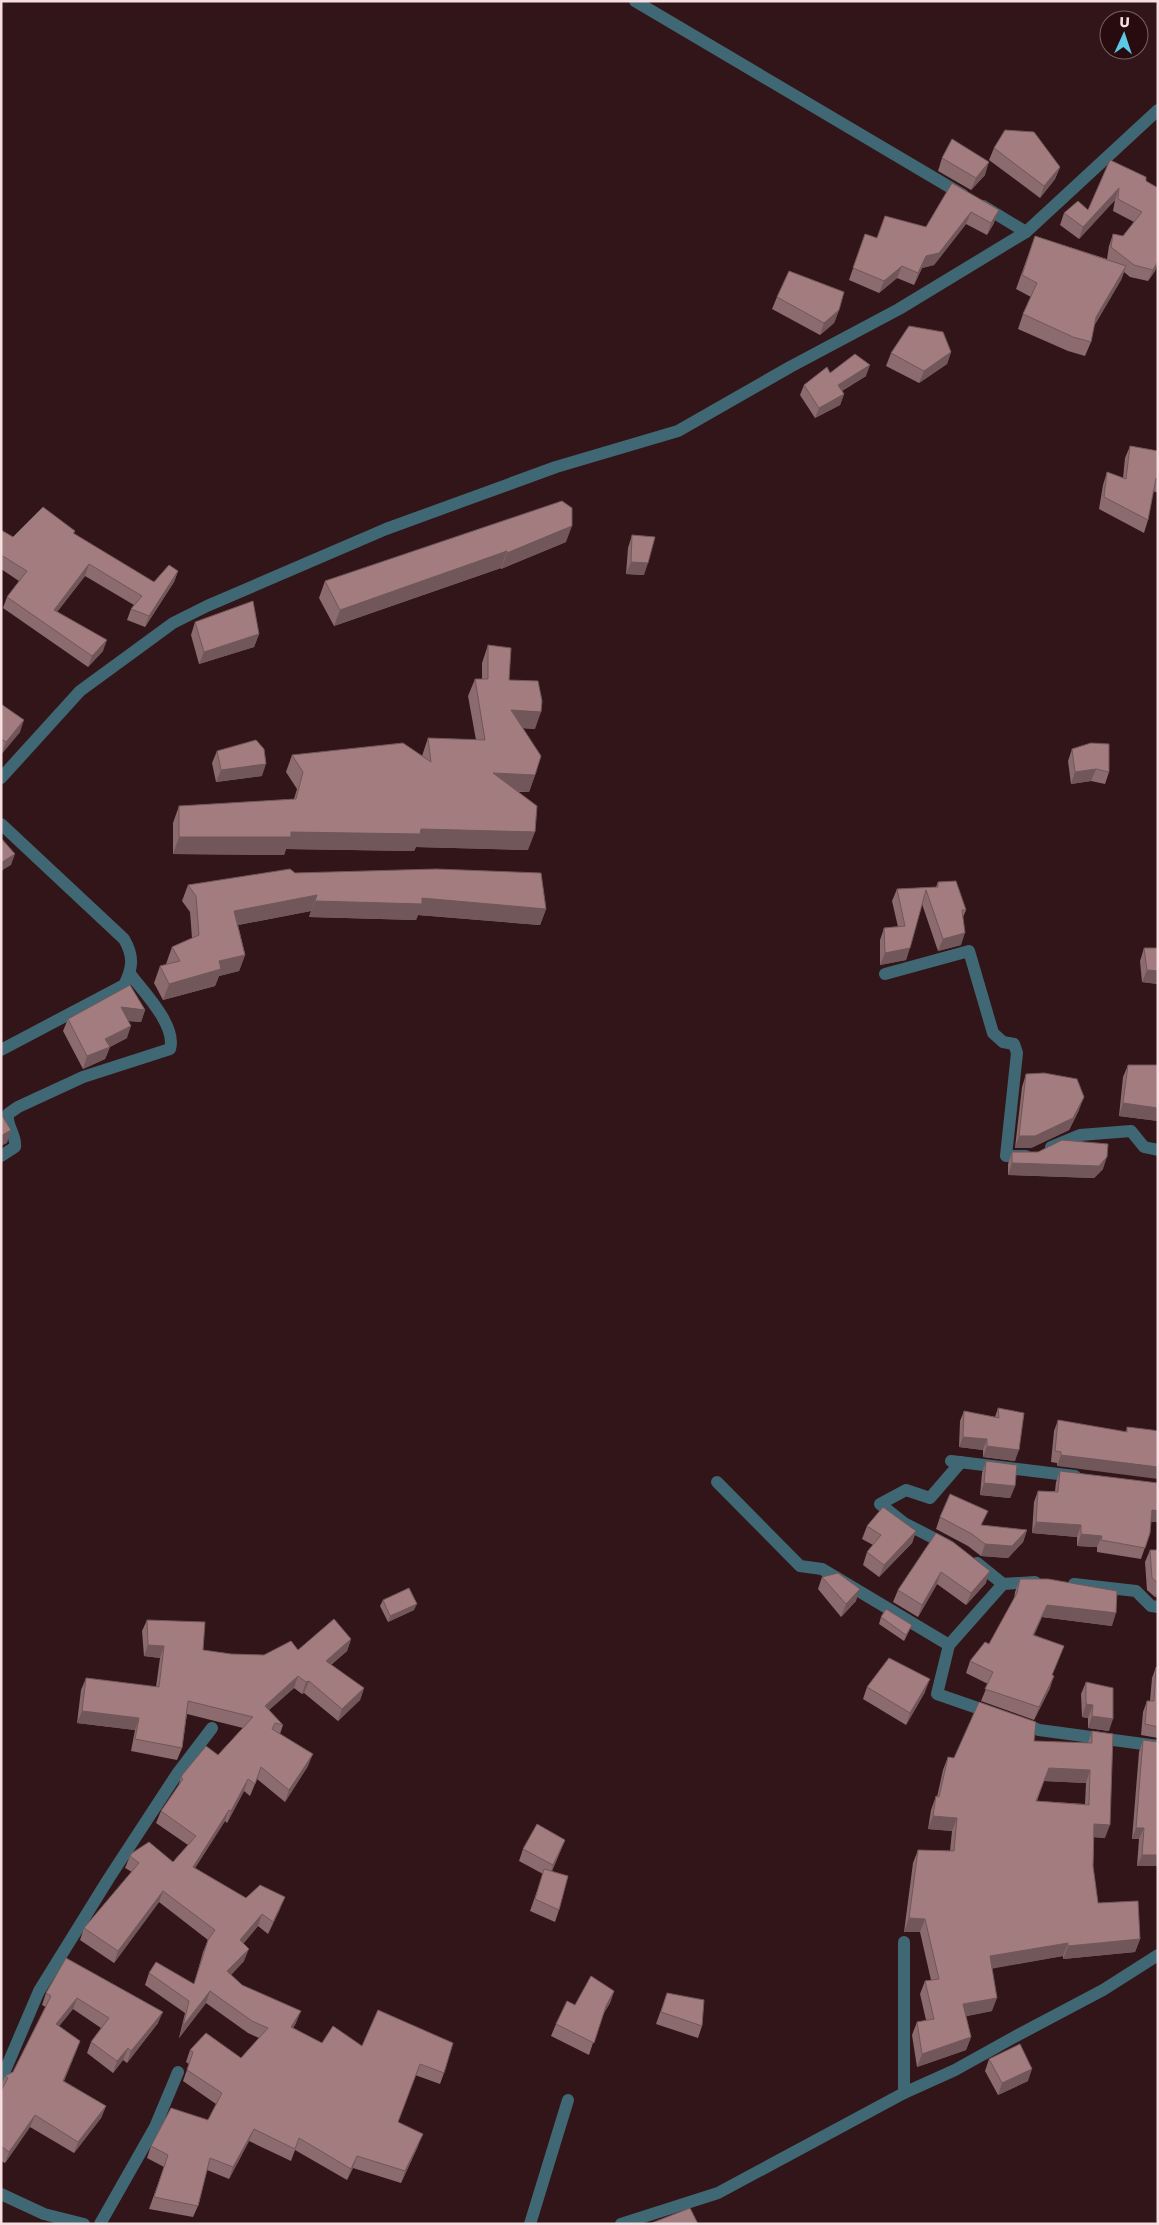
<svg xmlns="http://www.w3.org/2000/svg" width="1159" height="2225" viewBox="0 0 1159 2225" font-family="'Golos Text',sans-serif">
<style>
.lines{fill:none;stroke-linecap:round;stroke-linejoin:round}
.minor{stroke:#406874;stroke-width:12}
.wall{fill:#8b6b6d;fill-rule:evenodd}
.shaded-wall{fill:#715759}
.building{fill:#a27c7f;stroke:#715759;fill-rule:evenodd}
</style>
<rect width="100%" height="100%" fill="#321518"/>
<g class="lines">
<g class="minor">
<path d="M635 1 963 195"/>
<path d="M983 206 1026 232"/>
<path d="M1 778 80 691 173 623 207 606 386 529 556 467 678 431 790 367 899 309 1026 232 1158 110"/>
<path d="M1 824 124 939C134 956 133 968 124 985L1 1050"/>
<path d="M885 974 969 951 993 1033 1003 1042 1014 1044 1017 1053 1006 1156H1026"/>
<path d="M1051 1147 1080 1135 1131 1131 1144 1147 1158 1150"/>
<path d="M1 1156 15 1147C17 1136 6 1126 8 1114L18 1107 83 1077 170 1049C177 1026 144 992 130 974"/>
<path d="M951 1461 1075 1476"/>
<path d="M717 1482 800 1566 822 1569 949 1645 1003 1584"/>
<path d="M947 1545 904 1523 880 1504 906 1490 930 1498 961 1462"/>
<path d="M977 1563 1003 1584 1035 1582"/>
<path d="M1074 1584 1136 1591 1151 1606 1158 1607"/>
<path d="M949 1645 937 1694 992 1713"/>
<path d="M1020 1723 1039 1730 1158 1746"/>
<path d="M1 2080 39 1991 109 1878 177 1774 212 1728"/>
<path d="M904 2093V1942"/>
<path d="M1 2194 44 2214 84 2224"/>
<path d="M100 2224 155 2127 178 2072"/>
<path d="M530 2224 568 2100"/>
<path d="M621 2224 718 2193 904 2093 955 2070 1018 2035 1103 1990 1158 1955"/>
</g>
</g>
<g class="wall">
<path d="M994 148 1060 167 1055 179 1040 198 989 160Z"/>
<path d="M942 158 985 175 971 190 938 171Z"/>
<path d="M1110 160 1158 188V263L1155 271 1148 281 1130 277 1124 272 1121 280 1094 326 1091 342 1085 356 1068 351 1018 329 1023 314 1031 297 1016 289 1035 236 1107 259 1109 246 1113 234 1123 236 1134 222 1113 211 1115 200 1079 239 1060 225 1064 213 1088 210Z"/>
<path d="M952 183 994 223 987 235 966 224 934 265 922 268 914 285 897 278 879 293 849 280 865 234 877 238 885 216 926 227Z"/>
<path d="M777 297 839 310 834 323 820 335 772 309Z"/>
<path d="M951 352 947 364 919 383 886 366 891 353Z"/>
<path d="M830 373 866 376 842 391 844 394 840 405 815 418 800 395 804 385Z"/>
<path d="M1130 446 1158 451V493L1153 491 1148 520 1144 533 1099 509 1103 485 1107 472 1123 478 1125 458Z"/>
<path d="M1 530 13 537 75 531 74 534 154 582 178 571 174 582 145 627 127 620 131 609 134 605 85 576 57 612 103 651 88 667 3 608 7 597 19 581 1 569Z"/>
<path d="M632 535 644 575 626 574 628 548Z"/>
<path d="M566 542 501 569V568L334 626 319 598 325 581Z"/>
<path d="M195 622 259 634 254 647 199 664 191 635Z"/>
<path d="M488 645 509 680 535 729 523 728 535 775 529 792H518L528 850 416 847 414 851 286 849 284 855 173 854V823L179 806 294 799 297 789 286 772 292 755 422 756 428 738 476 740 468 696 475 679H482V663Z"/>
<path d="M1 704 20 732 1 754Z"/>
<path d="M1072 749 1109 772 1105 784 1091 781 1071 784 1068 761Z"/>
<path d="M217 751 262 776 216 782 212 763Z"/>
<path d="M295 873 546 909 540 925 418 915 416 920 309 917 311 911 238 925 245 955 239 971 219 976 215 986 163 1000 154 983 160 966 166 965V964L172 947 192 938 190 912 182 901 188 885Z"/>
<path d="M938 882 966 910 963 917 961 945 938 951 922 904 906 960 880 965V940L884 928 898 927 892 901 897 889 936 887Z"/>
<path d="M1144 948H1158V984L1142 982 1140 961Z"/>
<path d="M145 1010 141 1022 128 1021 127 1038 110 1047 105 1059 83 1069 63 1031 68 1019Z"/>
<path d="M1128 1065H1158V1121L1119 1116 1123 1077Z"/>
<path d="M1026 1074 1079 1110 1069 1130 1031 1148H1015L1022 1087Z"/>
<path d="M1012 1152 1103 1169 1094 1178 1008 1175V1164Z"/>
<path d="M998 1408 1015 1461 983 1457V1450L959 1447 960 1421 964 1411 995 1417Z"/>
<path d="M1058 1420 1126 1432 1127 1427 1152 1430 1057 1466V1463L1051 1462 1054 1431Z"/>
<path d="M986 1461 1015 1486 1010 1498 980 1495 982 1473Z"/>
<path d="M1060 1471 1158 1522H1151L1150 1533 1141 1559 1097 1552V1547L1077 1546V1537L1032 1533 1034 1502 1038 1491H1055L1056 1482Z"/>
<path d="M940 1517 982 1525 1027 1530 1023 1542 1008 1558 981 1556 968 1546 936 1529Z"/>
<path d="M867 1526 916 1531 912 1543 879 1577 863 1565 867 1552 873 1545 862 1539Z"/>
<path d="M953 1542 986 1583 966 1605 937 1584 918 1617 893 1602 898 1590Z"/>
<path d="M1150 1550H1158V1597H1155L1147 1590 1145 1562Z"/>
<path d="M822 1577 856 1601 841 1617 818 1589Z"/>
<path d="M1020 1579 1112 1626 1042 1617 1034 1635 1064 1646 1052 1675 1050 1688 1034 1720 981 1701 988 1684 966 1673 970 1661 989 1644 1014 1599 1015 1592Z"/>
<path d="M383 1600 414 1610 388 1622 380 1606Z"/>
<path d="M881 1617 912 1625 904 1641 879 1624Z"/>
<path d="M147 1620 203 1650 231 1654 264 1655 298 1650 351 1639 347 1651 331 1665 364 1688 360 1700 338 1721 304 1693 302 1694 294 1688 269 1710 283 1725 280 1734 308 1766 285 1802 257 1779 250 1796 244 1791 227 1823 225 1821 195 1868 246 1898 280 1909 268 1934 258 1926 243 1944 244 1961 231 1975 242 1985 296 2023 293 2028 322 2043 362 2046 378 2010 444 2073 440 2084 415 2075 398 2122 418 2146 401 2183 353 2168 347 2180 295 2150 291 2161 249 2141 229 2179 207 2170 198 2206 193 2217 149 2209 164 2167 147 2158 151 2146 208 2120 216 2104 183 2081 189 2064 186 2062 190 2050 241 2058 259 2038 248 2033 206 2003 179 2038 185 2013 145 1985 149 1973 194 1984 203 1952 208 1940 159 1902 114 1963 80 1940 84 1928 132 1872 125 1868 130 1856 173 1862 188 1845 156 1823 161 1811 178 1787 181 1777 218 1755 243 1728 187 1714 182 1748 177 1760 131 1751 135 1730 77 1723 81 1690 86 1678 156 1687 160 1658 144 1656 142 1631Z"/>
<path d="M1156 1667H1158V1738L1141 1735 1143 1712 1147 1701H1150L1152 1678Z"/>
<path d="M1086 1682 1109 1731 1088 1728V1718L1082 1717 1081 1694Z"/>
<path d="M867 1687 925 1692 906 1725 863 1699Z"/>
<path d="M1092 1731 1105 1838 1094 1837 1093 1866 1098 1903 1140 1939 1135 1952 1063 1959V1956L992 1968V2011L966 2016 971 2037 966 2050 917 2067 912 2035 917 2022 926 2020 920 1994 925 1981 931 1980 920 1932H904L913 1863 918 1850 950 1851 952 1831 928 1829 931 1810 936 1796 937 1797 943 1770 948 1757 954 1758 1034 1741 1088 1743ZM1044 1781 1086 1783 1085 1804 1037 1801Z"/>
<path d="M1143 1740 1158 1742V1866H1137L1139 1839H1132L1139 1752Z"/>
<path d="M565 1840 560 1852 552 1871 559 1910 555 1922 530 1911 543 1874 519 1861 523 1849Z"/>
<path d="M66 1958 158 2023 127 2063 123 2060 113 2073 87 2053 91 2042 101 2028 73 2009 59 2026 80 2041 64 2081 106 2106 101 2118 74 2153 30 2127 5 2163 1 2161V2091L2 2089 1 2087 5 2076 13 2072 46 2007 42 2005 46 1993Z"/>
<path d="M614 1991 610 2003 602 2016 589 2055 551 2036 556 2024 575 2005Z"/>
<path d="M667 1993 702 2026 698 2038 656 2024Z"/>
<path d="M989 2059 1028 2081 998 2095 985 2071Z"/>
</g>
<g class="shaded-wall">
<path d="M989 162 985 175 971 190 976 178Z"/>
<path d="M1060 167 1055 179 1040 198 1044 186Z"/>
<path d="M1119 188 1115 200 1079 239 1083 227Z"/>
<path d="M999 210 994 223 987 235 991 223Z"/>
<path d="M971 212 966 224 934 265 922 268 914 285 918 273 926 256Z"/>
<path d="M1158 261 1155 271 1148 281 1153 270Z"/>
<path d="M902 266 897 278 879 293 884 281Z"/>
<path d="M1126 266 1121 280 1091 331 1096 317Z"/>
<path d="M839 310 834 323 820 335 824 323Z"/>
<path d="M951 352 947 364 919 383 924 371Z"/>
<path d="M870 365 866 376 834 395 838 385Z"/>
<path d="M844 394 840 405 815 418 819 408Z"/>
<path d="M572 526 566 542 501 569 507 553Z"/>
<path d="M507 551 501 568 334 626 340 610Z"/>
<path d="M631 562 648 563 644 575 626 574Z"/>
<path d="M89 564 85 576 50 621 54 610Z"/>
<path d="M178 571 174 582 145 627 149 616Z"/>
<path d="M259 634 254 647 199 664 204 652Z"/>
<path d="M107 640 103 651 88 667 92 656Z"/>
<path d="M511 710 541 712 535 729 505 727Z"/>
<path d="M24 720 20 732 1 755 6 742Z"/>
<path d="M266 764 262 776 216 782 221 770Z"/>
<path d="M1096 769 1091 781 1071 784 1075 772Z"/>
<path d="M493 773 535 775 529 792 486 790Z"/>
<path d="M421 829 535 832 528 850 416 847 414 851 286 849 284 855 173 854 179 837 291 832Z"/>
<path d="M15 854 11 865 1 871V863Z"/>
<path d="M317 895 311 911 228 927 234 911Z"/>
<path d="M422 898 546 909 540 925 418 915 416 920 309 917 315 901Z"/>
<path d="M965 933 961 945 938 951 943 939Z"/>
<path d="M910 948 906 960 880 965 885 953Z"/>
<path d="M245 955 239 971 219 976 215 986 163 1000 169 984 219 961Z"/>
<path d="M1147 970 1158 971V984L1142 982Z"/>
<path d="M121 1007 145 1010 141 1022 116 1020Z"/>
<path d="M131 1026 127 1038 105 1049 110 1047 105 1059 83 1069 87 1056 105 1039Z"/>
<path d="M1084 1097 1079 1110 1069 1130 1031 1148H1015L1019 1136Z"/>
<path d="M1123 1103 1158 1108V1121L1119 1116Z"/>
<path d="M11 1130 7 1143 1 1146V1136Z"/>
<path d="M1107 1157 1103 1169 1094 1178 1008 1175 1012 1163Z"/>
<path d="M963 1437 987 1439 983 1450 959 1447Z"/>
<path d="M987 1446 1019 1450 1015 1461 983 1457Z"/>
<path d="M1061 1455 1158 1467V1479L1057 1466Z"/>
<path d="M984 1483 1015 1486 1010 1498 980 1495Z"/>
<path d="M1152 1510 1158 1511V1522H1148Z"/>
<path d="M1036 1522 1081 1525 1077 1537 1032 1533Z"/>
<path d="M1027 1530 1023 1542 1008 1558 981 1556 985 1544Z"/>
<path d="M916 1531 912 1543 879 1577 884 1565Z"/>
<path d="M1081 1534 1102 1536 1097 1547 1077 1546Z"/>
<path d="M990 1571 986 1583 966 1605 971 1593Z"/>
<path d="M941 1572 937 1584 918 1617 922 1605Z"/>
<path d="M860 1589 856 1601 841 1617 846 1604Z"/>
<path d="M1158 1590V1597H1155Z"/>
<path d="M417 1604 414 1610 388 1622 390 1616Z"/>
<path d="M1047 1605 1116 1613 1112 1626 1042 1617 1029 1647 1033 1635Z"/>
<path d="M912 1625 904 1641 906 1635Z"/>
<path d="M351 1639 347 1651 321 1673 326 1661Z"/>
<path d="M148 1645 164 1646 160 1658 144 1656Z"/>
<path d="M298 1676 294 1688 261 1717 265 1706Z"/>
<path d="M1054 1676 1050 1688 1034 1720 1039 1707Z"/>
<path d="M930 1679 925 1692 906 1725 910 1713Z"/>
<path d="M309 1681 304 1693 302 1694 306 1682Z"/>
<path d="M364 1688 360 1700 338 1721 342 1709Z"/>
<path d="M1086 1704 1093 1705 1088 1718 1082 1717Z"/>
<path d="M82 1711 139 1718 135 1730 77 1723Z"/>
<path d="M1092 1716 1113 1719 1109 1731 1088 1728Z"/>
<path d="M313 1754 308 1766 285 1802 289 1790Z"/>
<path d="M1049 1768 1090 1770 1086 1783 1044 1781Z"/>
<path d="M248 1779 244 1791 227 1823 231 1811Z"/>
<path d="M229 1810 225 1821 188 1879 193 1867Z"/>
<path d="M933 1816 957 1818 952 1831 928 1829Z"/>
<path d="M1094 1824 1110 1825 1105 1838 1090 1837Z"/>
<path d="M1136 1828H1144L1139 1839H1132Z"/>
<path d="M565 1840 560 1852 549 1878 553 1865Z"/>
<path d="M1142 1855H1158V1866H1137Z"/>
<path d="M163 1891 159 1902 114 1963 118 1951Z"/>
<path d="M285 1897 280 1909 268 1934 273 1922Z"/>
<path d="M262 1914 258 1926 236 1952 240 1940Z"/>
<path d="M909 1918 925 1919 920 1932H904Z"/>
<path d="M1140 1939 1135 1952 1063 1959 1068 1946Z"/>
<path d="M1068 1943 1063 1956 985 1970 990 1956Z"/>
<path d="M249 1949 244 1961 223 1983 227 1971Z"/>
<path d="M210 1991 206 2003 179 2038 183 2026Z"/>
<path d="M614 1991 610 2003 601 2018 606 2006Z"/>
<path d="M77 1998 73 2009 52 2035 56 2024Z"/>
<path d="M997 1998 992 2011 958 2018 963 2004Z"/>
<path d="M301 2011 296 2023 287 2039 291 2027Z"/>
<path d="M163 2012 158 2023 127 2063 131 2051Z"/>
<path d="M971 2037 966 2050 917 2067 922 2054Z"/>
<path d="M80 2041 76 2052 59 2093 63 2081Z"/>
<path d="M128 2048 123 2060 113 2073 117 2061Z"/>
<path d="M1032 2069 1028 2081 998 2095 1002 2083Z"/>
<path d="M106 2106 101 2118 74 2153 78 2142Z"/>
<path d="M35 2115 30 2127 5 2163 9 2152Z"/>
<path d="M254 2129 249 2141 229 2179 233 2167Z"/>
<path d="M423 2134 418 2146 401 2183 405 2171Z"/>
<path d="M357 2156 353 2168 347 2180 351 2169Z"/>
</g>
<g class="building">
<path d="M1005 130 1034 132 1060 167 1044 186 994 148Z"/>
<path d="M952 139 989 162 976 178 942 158Z"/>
<path d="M1110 160 1146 177V181L1158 188V261L1153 270 1134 265 1111 247 1113 234 1123 236 1142 212 1118 199 1119 188 1083 227 1064 213 1078 201 1088 210Z"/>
<path d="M952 183 999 210 991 223 971 212 939 253 926 256 918 273 902 266 884 281 853 268 865 234 877 238 885 216 926 227Z"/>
<path d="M1035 236 1126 266 1096 317 1091 342 1073 337 1023 314 1037 283 1022 275Z"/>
<path d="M789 271 844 292 839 310 824 323 777 297Z"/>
<path d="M909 326 943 332 951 352 924 371 891 353Z"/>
<path d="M855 354 870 365 838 385 844 394 819 408 804 385 827 367 830 373Z"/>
<path d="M1130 446 1158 451V479L1156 478 1148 520 1104 497 1107 472 1126 479Z"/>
<path d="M562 501 572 508V526L507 553V551L340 610 325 581Z"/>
<path d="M43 507 75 531 73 533 154 582 169 565 178 571 149 616 131 609 142 596 89 564 54 610 107 640 92 656 7 597 27 571 1 555V530L13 537Z"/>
<path d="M632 535 655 537 648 563 631 562Z"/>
<path d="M253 601 259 634 204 652 195 622Z"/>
<path d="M488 645 511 648 509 680 538 681 542 701 541 712 511 710 541 756 535 775 493 773 537 806 535 832 421 829 420 834 291 832V837H179V806L296 799 303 772 292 755 403 743 431 762 428 738 485 740 475 679H488Z"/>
<path d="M1 704 24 720 6 742 1 739Z"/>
<path d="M256 740 264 749 266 764 221 770 217 751Z"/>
<path d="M1091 743 1109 744V772L1096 769 1075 772 1072 749Z"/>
<path d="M1 838 15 854 1 863Z"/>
<path d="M290 869 295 873 436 869 541 873 546 909 422 898V904L315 901 317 895 234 911 245 955 219 961 221 969 169 984 160 966 180 961 172 947 199 935 196 896 188 885Z"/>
<path d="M956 881 966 910H962L965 933 943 939 926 890 910 948 885 953 884 928 905 926 897 889 938 887V882Z"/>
<path d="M1144 948H1158V971L1147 970Z"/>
<path d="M130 985 145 1010 121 1007 131 1026 105 1039 110 1047 87 1056 68 1019Z"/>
<path d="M1128 1065H1158V1108L1123 1103Z"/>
<path d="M1044 1073 1077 1079 1084 1097 1073 1118 1035 1136H1019L1026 1074Z"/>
<path d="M1 1114 11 1130 1 1136Z"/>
<path d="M1062 1140 1108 1144 1107 1157 1099 1166 1012 1163V1152H1038Z"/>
<path d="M998 1408 1024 1413 1019 1450 987 1446V1439L963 1437 964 1411 999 1418Z"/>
<path d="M1058 1420 1127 1432V1427L1152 1430 1158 1431V1467L1061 1455V1452L1055 1451Z"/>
<path d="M986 1461 1017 1465 1015 1486 984 1483Z"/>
<path d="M1060 1471 1158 1483V1511L1152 1510 1150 1533 1145 1548 1101 1540 1102 1536 1081 1534V1525L1036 1522 1038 1491 1058 1492Z"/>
<path d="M950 1494 988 1511 981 1525 1027 1530 1012 1546 985 1544 972 1534 940 1517Z"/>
<path d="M883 1507 916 1531 884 1565 867 1552 881 1535 867 1526Z"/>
<path d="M936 1533 953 1542 990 1571 971 1593 941 1572 922 1605 898 1590Z"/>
<path d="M1150 1550H1158V1583L1152 1578Z"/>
<path d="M838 1573 860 1589 846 1604 822 1577Z"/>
<path d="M1020 1579H1048L1117 1591 1116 1613 1047 1605 1033 1635 1064 1646 1052 1675 1054 1676 1039 1707 985 1689 993 1672 970 1661 985 1642 989 1644 1017 1593Z"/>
<path d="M409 1588 417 1604 390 1616 383 1600Z"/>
<path d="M886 1609 912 1625 906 1635 881 1617Z"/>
<path d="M334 1619 351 1639 326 1661 364 1688 342 1709 309 1681 306 1682 298 1676 265 1706 283 1725 275 1723 272 1729 313 1754 289 1790 261 1767 255 1784 248 1779 231 1811 229 1810 193 1867 246 1898 260 1885 285 1897 273 1922 262 1914 240 1940 249 1949 227 1971 242 1985 301 2011 291 2027 322 2043 333 2026 362 2046 378 2010 453 2043 444 2073 420 2064 398 2122 423 2134 405 2171 357 2156 351 2169 299 2138 295 2149 254 2129 233 2167 210 2158 198 2206 154 2197 168 2155 151 2146 171 2108 208 2120 222 2093 187 2070 193 2052 190 2050 206 2033 241 2058 268 2028 252 2021 210 1991 183 2026 189 2001 149 1973 156 1962 194 1984 208 1940 215 1930 163 1891 118 1951 84 1928 139 1863 130 1856 132 1853 149 1842 173 1862 196 1836 161 1811 183 1779 181 1777 183 1774 206 1746 218 1755 253 1717 188 1701 182 1748 135 1739 139 1718 82 1711 86 1678 159 1687 164 1646 148 1645 147 1620 205 1622 203 1650 231 1654 264 1655 291 1641 298 1650Z"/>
<path d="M889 1658 930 1679 910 1713 867 1687Z"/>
<path d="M1156 1667H1158V1727L1145 1724 1147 1701H1154Z"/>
<path d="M1086 1682 1113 1688V1719L1092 1716 1093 1705 1086 1704Z"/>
<path d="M979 1702 1036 1722 1034 1741 1092 1743V1731L1113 1734 1110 1825 1094 1824 1093 1866 1098 1903 1138 1901 1140 1939 1068 1946V1943L990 1956 997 1998 963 2004 971 2037 922 2054 917 2022 934 2019 925 1981 939 1979 925 1919 909 1918 918 1850 954 1851 957 1818 933 1816 936 1796 939 1797 948 1757 954 1758ZM1049 1768 1090 1770 1089 1805 1036 1801Z"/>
<path d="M1143 1740 1158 1742V1855H1142L1144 1828H1136Z"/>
<path d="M537 1824 565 1840 553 1865 523 1849Z"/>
<path d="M544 1869 568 1876 559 1910 535 1899Z"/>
<path d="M66 1958 163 2012 131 2051 128 2048 117 2061 91 2042 109 2018 77 1998 56 2024 80 2041 63 2081 106 2106 78 2142 35 2115 9 2152 1 2146V2091L8 2078 5 2076 13 2072 51 1996 46 1993Z"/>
<path d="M591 1976 614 1991 606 2006 594 2043 556 2024 567 2001 575 2005Z"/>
<path d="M667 1993 704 2000 702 2026 661 2012Z"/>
<path d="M1020 2044 1032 2069 1002 2083 989 2059Z"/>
<path d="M690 2208 698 2224H649Z"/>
</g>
<rect width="1159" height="2225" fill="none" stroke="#f5dfe0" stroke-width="5"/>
<g transform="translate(1124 35) rotate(3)"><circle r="24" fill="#270b0f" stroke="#796063"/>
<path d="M0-4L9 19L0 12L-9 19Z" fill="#5bc8e6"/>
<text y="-8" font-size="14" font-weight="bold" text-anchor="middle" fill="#f5dfe0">U</text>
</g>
</svg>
